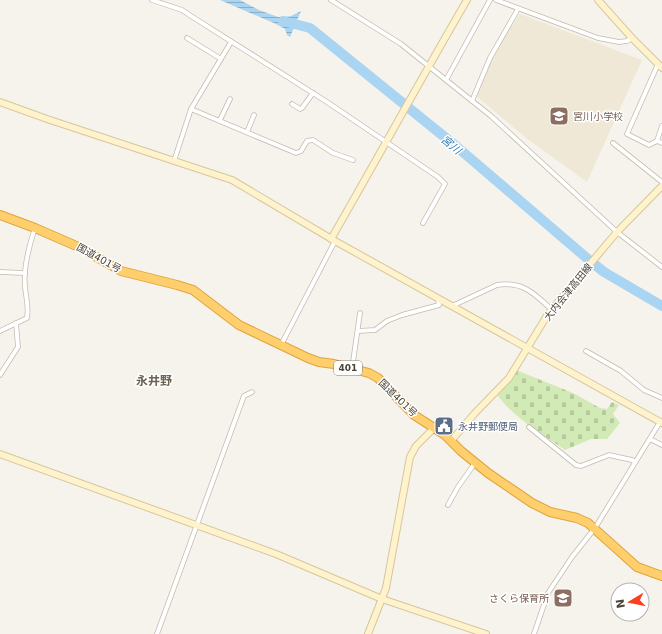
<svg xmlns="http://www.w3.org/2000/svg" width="662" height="634" viewBox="0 0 662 634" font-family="'DejaVu Sans','Noto Sans JP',sans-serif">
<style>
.education{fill:#efe8d6}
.cemetery{fill:url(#cemetery-stones)}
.water{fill:url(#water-rules)}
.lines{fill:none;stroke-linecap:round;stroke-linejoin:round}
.river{stroke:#a9d4f2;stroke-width:10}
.street-casing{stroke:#c2bbae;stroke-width:5.5}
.secondary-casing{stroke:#d6c79b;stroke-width:8}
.highway-casing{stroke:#e0a43c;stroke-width:10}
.street{stroke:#fff;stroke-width:4}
.secondary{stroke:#fff3cd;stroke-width:6}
.highway{stroke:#ffcf6e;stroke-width:8}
.labels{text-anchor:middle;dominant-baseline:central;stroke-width:3;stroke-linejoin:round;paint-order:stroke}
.shield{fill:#fff;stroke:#817c74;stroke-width:1}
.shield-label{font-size:9px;font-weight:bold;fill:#4b4439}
.education-label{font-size:10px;fill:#785e54;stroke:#fff;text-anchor:start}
.street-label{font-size:10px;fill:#4b4439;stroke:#fff}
.service-label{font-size:10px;fill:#4e5e75;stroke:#fff;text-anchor:start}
.water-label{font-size:11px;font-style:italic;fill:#2e7ab2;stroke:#fff}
.quarter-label{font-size:12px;font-weight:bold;fill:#6e6250;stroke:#fff}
</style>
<defs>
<pattern id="cemetery-stones" width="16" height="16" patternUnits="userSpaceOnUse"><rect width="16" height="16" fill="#d2eab5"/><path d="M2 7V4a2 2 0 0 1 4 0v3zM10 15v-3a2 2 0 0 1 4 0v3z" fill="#b6ca9c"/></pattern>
<pattern id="water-rules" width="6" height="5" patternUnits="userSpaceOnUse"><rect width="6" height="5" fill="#a9d4f2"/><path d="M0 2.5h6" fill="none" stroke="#8caec5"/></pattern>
</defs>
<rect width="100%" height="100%" fill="#f6f3ec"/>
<path class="education" d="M520 14 642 60 587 182 526 138 475 95 490 58Z"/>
<path class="cemetery" d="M516 370 573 393 600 408 607 409 612 402 619 405 613 414 620 423 607 439H591L565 450C542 434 515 419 498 396Z"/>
<path class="water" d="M220 0H240L259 10 278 17 291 16 301 11 290 37 287 35 285 29 276 24Z"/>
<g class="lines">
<path class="river" d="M283 21 310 28 457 147 589 260 604 272 662 306"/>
<g class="street-casing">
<g id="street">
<path d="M152 0 182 10 191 16 327 102 438 177 445 184 423 223"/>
<path d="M331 0 401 44 491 116 617 232 662 267"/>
<path d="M496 0 598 38 619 42 627 41 632 38"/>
<path d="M187 38 221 59"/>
<path d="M658 64 627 134 649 145 657 141 662 143"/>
<path d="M446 80 490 0"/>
<path d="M472 101 490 58 518 9"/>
<path d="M292 104 300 109 302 108 313 93"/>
<path d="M191 109 296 153 301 151 307 141 313 140 333 153 353 160"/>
<path d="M220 120 230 99"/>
<path d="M247 132 254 115"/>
<path d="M657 141 662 126"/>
<path d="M613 143 662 182"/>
<path d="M174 161 191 109 231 42"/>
<path d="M0 272 25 273"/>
<path d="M452 306 497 285C523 281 535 294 552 310"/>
<path d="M0 331 27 318C29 307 26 297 25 287 23 267 29 246 35 228"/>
<path d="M358 331 375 330 387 321 402 315 439 305 438 299"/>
<path d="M281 345 335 241"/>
<path d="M586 351 621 371 644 390 662 398"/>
<path d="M352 369 360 313"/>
<path d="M0 375 18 347 16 323"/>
<path d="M529 427 576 465 581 466 609 455 632 460 635 462"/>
<path d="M650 439 662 445"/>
<path d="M448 505 458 487 475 463"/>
<path d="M157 634 237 415 244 396 252 392"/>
<path d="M534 634 548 593 572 557 595 528 660 422"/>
</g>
</g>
<g class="secondary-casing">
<g id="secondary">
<path d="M598 0 632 38 662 68"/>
<path d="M0 102 47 119 232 180 335 241 662 423"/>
<path d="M331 239C377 159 421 79 467 0"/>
<path d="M451 441 475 413 509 378 548 314 617 232 662 186"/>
<path d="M0 454 276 554 382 599 486 634"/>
<path d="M368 634 386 588 410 457 416 446 434 428"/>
</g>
</g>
<g class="highway-casing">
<path id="highway" d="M0 215 35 228 81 248 121 271 177 285 193 290 239 325 308 358 319 362 334 364 369 373 378 378 414 415 445 435 461 451 488 473 532 503 550 512 577 518 588 523 637 567 662 576"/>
</g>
<use href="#street" class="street"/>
<use href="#secondary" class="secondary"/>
<use href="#highway" class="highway"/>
</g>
<defs>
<g id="school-square" transform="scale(1)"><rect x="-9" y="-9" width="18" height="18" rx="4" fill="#8d6e63" stroke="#fff"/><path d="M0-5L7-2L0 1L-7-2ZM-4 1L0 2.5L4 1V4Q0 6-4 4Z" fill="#fff"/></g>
<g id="civic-square" transform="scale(1)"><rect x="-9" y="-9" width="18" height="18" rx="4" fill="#5c6f8a" stroke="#fff"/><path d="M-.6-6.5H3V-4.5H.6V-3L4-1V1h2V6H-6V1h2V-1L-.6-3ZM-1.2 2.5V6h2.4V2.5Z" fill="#fff"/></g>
</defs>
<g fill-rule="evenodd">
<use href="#school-square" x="559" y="116"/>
<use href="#civic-square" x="444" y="426"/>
<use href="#school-square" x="563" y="598"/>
</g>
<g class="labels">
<rect class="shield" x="334" y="361" width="28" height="14" rx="3"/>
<g class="shield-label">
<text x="348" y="368">401</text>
</g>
<g class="education-label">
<text x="573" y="116">宮川小学校</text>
<text x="549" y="598" text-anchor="end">さくら保育所</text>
</g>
<g class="street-label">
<text transform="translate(99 258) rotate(29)">国道401号</text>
<text transform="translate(568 292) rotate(-51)">大内会津高田線</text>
<text transform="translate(398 398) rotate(44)">国道401号</text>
</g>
<g class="service-label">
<text x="458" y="426">永井野郵便局</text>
</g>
<g class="water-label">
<text transform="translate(451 145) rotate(40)">宮川</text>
</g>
<g class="quarter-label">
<text x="154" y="381">永井野</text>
</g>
</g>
<g transform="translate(630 602) rotate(260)"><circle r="19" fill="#ffffff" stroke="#b7b4b0"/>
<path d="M0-3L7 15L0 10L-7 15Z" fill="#fc3f1d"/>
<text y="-6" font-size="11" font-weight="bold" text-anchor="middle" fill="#4b4439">N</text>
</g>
</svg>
